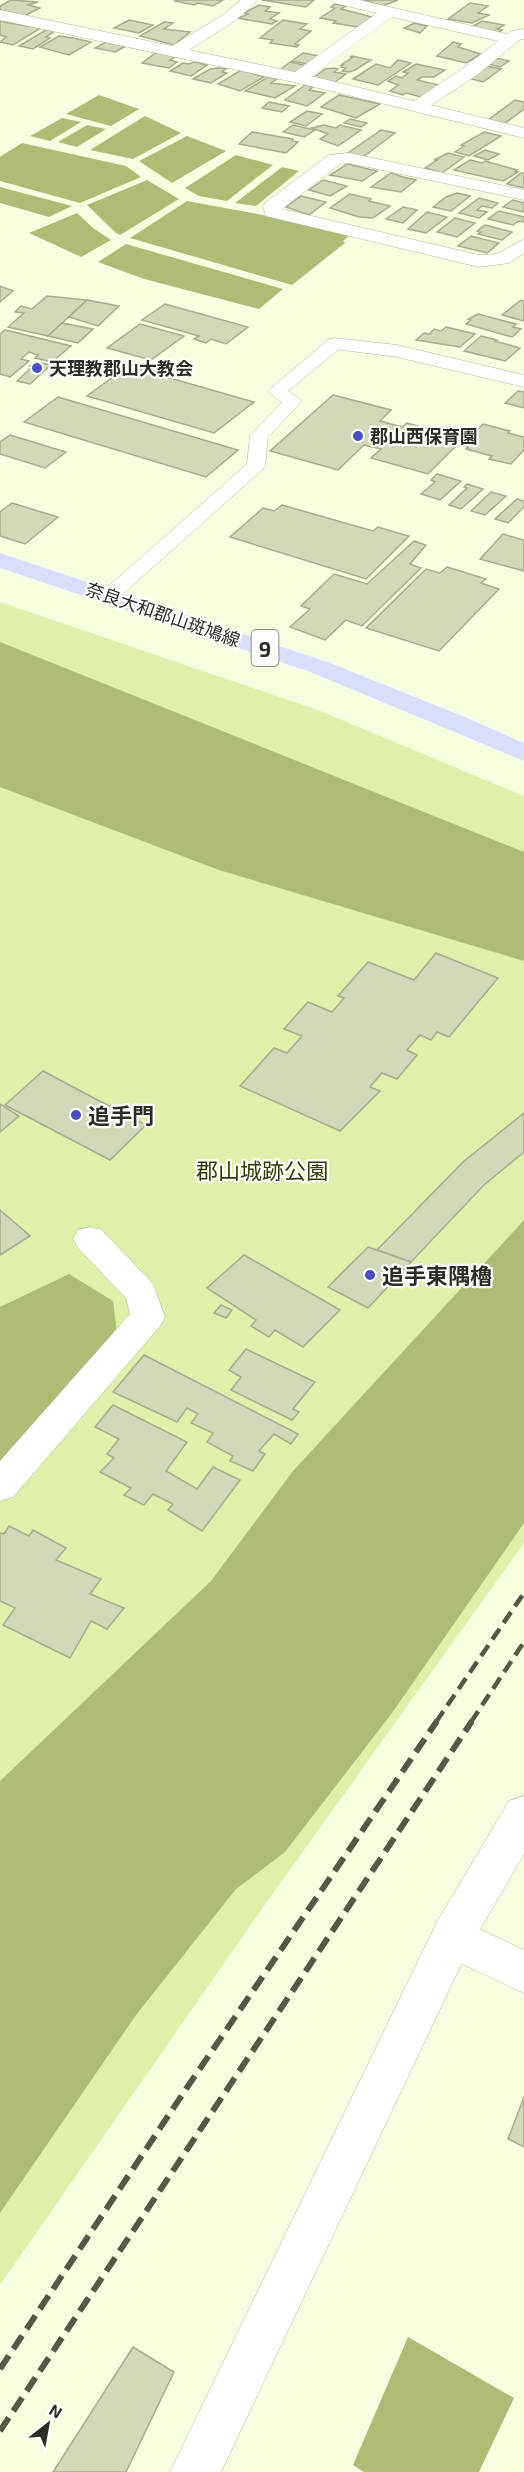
<svg xmlns="http://www.w3.org/2000/svg" width="524" height="2472" viewBox="0 0 524 2472" font-family="'Exo 2','Noto Sans JP',sans-serif">
<style>
.green{fill:#dff0aa}
.forest{fill:#adbd76}
.building{fill:#d2d9bb;stroke:#a6ae90;stroke-width:1.5}
.lines{fill:none;stroke-linecap:round;stroke-linejoin:round}
.service-casing{stroke:#b0b89a;stroke-width:1}
.minor-casing{stroke:#b0b89a;stroke-width:1}
.tertiary-casing{stroke:#b0b89a;stroke-width:1}
.primary-casing{stroke:#fff;stroke-width:1}
.service{fill:#fff;fill-rule:evenodd}
.minor{fill:#fff;fill-rule:evenodd}
.tertiary{fill:#fff;fill-rule:evenodd}
.primary{fill:#d8dffb;fill-rule:evenodd}
.rail-far1{stroke:#555849;stroke-width:4.5;stroke-dasharray:13 7;stroke-linecap:butt}
.rail{stroke:#555849;stroke-width:6;stroke-dasharray:16 8;stroke-linecap:butt}
.poi-dot{fill:#474ec3;stroke:#fff;stroke-width:2}
.labels{text-anchor:middle;dominant-baseline:central;stroke-width:4.5;stroke-linejoin:round;paint-order:stroke}
.far-poi-label{font-size:18px;font-weight:bold;fill:#2c2e23;stroke:#fff;text-anchor:start}
.far-street-label{font-size:18px;fill:#2c2e23;stroke:#fff}
.shield{fill:#fff;stroke:#6b6d65;stroke-width:1.5}
.shield-label{font-size:21px;font-weight:bold;fill:#2c2e23}
.poi-label{font-size:22px;font-weight:bold;fill:#2c2e23;stroke:#fff;text-anchor:start}
.park-label{font-size:22px;fill:#323b04;stroke:#fff}
</style>
<rect width="100%" height="100%" fill="#f6ffdf"/>
<path class="green" d="M0 602 318 710 524 796V1543L264 1906 0 2285Z"/>
<g class="forest">
<path d="M99 95 139 109 111 126 66 114Z"/>
<path d="M145 116 181 133 133 159 90 150Z"/>
<path d="M62 118 81 122 50 141 30 136Z"/>
<path d="M87 125 106 129 77 147 58 142Z"/>
<path d="M187 136 226 151 172 183 139 161Z"/>
<path d="M22 143 126 166 141 177 80 203 0 181V157Z"/>
<path d="M236 155 273 165 227 201 199 196 185 188Z"/>
<path d="M282 167 299 171 256 206 235 203Z"/>
<path d="M147 180 179 199 120 235 116 233 87 205Z"/>
<path d="M0 187 72 206 49 217 0 203Z"/>
<path d="M187 201 284 219 351 234 343 241 345 243 292 285 130 238Z"/>
<path d="M77 213 93 228 111 240 81 257 29 233Z"/>
<path d="M126 244 283 289 259 309 144 279 98 262Z"/>
<path d="M0 642 524 852V961L219 870 0 787Z"/>
<path d="M524 1220V1523L392 1713 285 1852 236 1889 136 2015 0 2213V1781L211 1581 293 1471Z"/>
<path d="M69 1274 113 1301 117 1333 0 1462V1307Z"/>
<path d="M408 2337 514 2398 479 2472H364L353 2465Z"/>
</g>
<g class="building">
<path d="M11 0 38 2 28 5 40 8 24 16 0 10V6Z"/>
<path d="M177 0H223L213 6 198 3 194 5 175 1Z"/>
<path d="M262 0H314L306 7Z"/>
<path d="M363 0H398L383 6Z"/>
<path d="M470 3 488 6 478 13 489 15 472 23 448 19Z"/>
<path d="M335 4 346 6 341 9 372 17 358 27 333 23 336 21 320 18 335 8 331 7Z"/>
<path d="M259 5 270 7 265 11 279 13 270 19 277 21 272 24 237 18 244 16 248 14 244 13Z"/>
<path d="M3 20 6 21 3 22 41 28 13 45 0 42 6 37 0 35V22Z"/>
<path d="M129 20 153 25 139 33 114 28Z"/>
<path d="M283 20 307 24 300 29 311 31 295 44 299 45 297 47 270 43 273 40 260 38Z"/>
<path d="M482 21 504 25 497 29 502 30 497 34 470 28Z"/>
<path d="M164 22 173 23 164 29 190 32 174 45 140 36Z"/>
<path d="M414 23 427 26 420 33 404 28Z"/>
<path d="M46 30 55 31 46 37 50 38 33 49 19 46Z"/>
<path d="M59 36 73 38 91 42 69 55 40 47Z"/>
<path d="M106 42 126 46 115 52 95 48Z"/>
<path d="M453 42 461 44 458 47 481 54 466 63 437 56Z"/>
<path d="M157 52 177 56 170 60 177 62 169 68 142 63Z"/>
<path d="M303 53 319 56 308 64 292 61Z"/>
<path d="M352 56 371 60 355 70 349 72 342 71 346 68 341 67 343 65H341L353 57H350Z"/>
<path d="M496 58 509 61 500 67 488 64Z"/>
<path d="M398 60 411 63 378 85 353 79 376 64 390 68Z"/>
<path d="M194 62 207 65 191 76 170 71 183 63 189 64Z"/>
<path d="M290 62 308 66 296 73 280 70Z"/>
<path d="M416 64 445 70 434 77H422L417 80 439 85 421 97 406 93 403 95 390 91 398 85 388 81 396 76 402 78 408 73 403 72Z"/>
<path d="M486 66 501 69 483 82 468 78Z"/>
<path d="M219 68 226 69 222 72 227 73 211 83 193 79 210 69Z"/>
<path d="M334 68 338 69 334 72 346 74 335 82 313 78 325 69Z"/>
<path d="M241 70 264 77 240 91 218 84Z"/>
<path d="M268 77 277 79 271 83 295 86 275 98 245 91Z"/>
<path d="M305 85 313 87 309 90 325 93 307 106 285 100Z"/>
<path d="M339 95 380 104 356 118 321 107Z"/>
<path d="M515 100 524 102V109L504 124 488 120Z"/>
<path d="M269 102 289 106 282 112 262 108Z"/>
<path d="M307 111 322 114 306 126 290 122Z"/>
<path d="M350 119 367 123 361 127 344 123Z"/>
<path d="M293 125 315 130 304 137 283 132Z"/>
<path d="M324 125 336 128 340 125 361 130 338 146 320 139 328 134 312 128Z"/>
<path d="M381 130 395 133 363 157 348 153Z"/>
<path d="M252 132 293 139 292 141 298 142 286 153 239 144Z"/>
<path d="M484 132 501 136 469 156 455 152 464 146 461 145Z"/>
<path d="M485 150 499 154 488 160 474 156Z"/>
<path d="M448 153 464 157 442 173 425 168 437 160H434Z"/>
<path d="M470 160 482 163 485 161 517 170 515 171 518 172 503 181 454 170Z"/>
<path d="M347 164 377 171 362 181 330 175Z"/>
<path d="M391 173 403 177 416 180 401 192 371 187Z"/>
<path d="M521 173H524V188L507 184Z"/>
<path d="M323 180 347 186 330 196 309 190Z"/>
<path d="M457 193 470 196 451 211 433 207 446 197Z"/>
<path d="M350 194 371 199 369 201 390 206 373 218 359 217 330 208Z"/>
<path d="M301 196 326 202 309 215 286 207Z"/>
<path d="M479 198 498 203 492 208 482 206 477 210 487 212 479 218 459 213Z"/>
<path d="M513 200 524 203V212L503 207Z"/>
<path d="M403 207 417 210 403 223 386 219Z"/>
<path d="M499 211 524 217V222L519 221 513 225 488 219Z"/>
<path d="M427 212 447 217 426 233 408 229Z"/>
<path d="M455 218 475 223 457 237 437 232Z"/>
<path d="M485 225 512 232 502 240 478 234 481 232 477 231Z"/>
<path d="M471 236 499 243 487 253 458 246Z"/>
<path d="M0 286 13 291 0 302Z"/>
<path d="M47 296 87 300 48 336 8 327 24 313 15 312 21 306 32 309Z"/>
<path d="M87 300 119 306 98 326 69 317Z"/>
<path d="M521 300 524 301V321L502 315Z"/>
<path d="M165 304 248 327 226 344 211 339 206 343 194 339 199 336 142 320Z"/>
<path d="M478 314 516 324 513 327 521 329 512 337 466 324 471 320 468 319Z"/>
<path d="M62 323 93 329 78 343 48 336Z"/>
<path d="M140 324 184 336 151 360 107 348Z"/>
<path d="M446 327 475 334 460 347 416 340 424 333 429 334 434 329 441 331Z"/>
<path d="M5 330 71 346 52 362 35 358 38 355 29 352 21 359 29 361 10 377 0 374V334Z"/>
<path d="M481 336 497 340 495 341 520 348 505 361 464 351Z"/>
<path d="M35 362 51 365 30 384 17 381 33 366H30Z"/>
<path d="M128 366 254 402 214 433 87 396Z"/>
<path d="M518 391 524 392V408L505 403Z"/>
<path d="M333 395 391 410 380 421 402 427 407 423 464 438 428 474 371 458 381 449 364 445 338 470 270 451Z"/>
<path d="M58 397 238 450 206 477 24 422Z"/>
<path d="M483 424 510 431 508 433 524 437V450L511 464 489 459 492 456 466 449 468 447 463 446Z"/>
<path d="M10 435 66 452 45 468 0 454V442Z"/>
<path d="M437 474 461 481 440 500 421 494 435 482 431 480Z"/>
<path d="M467 484 483 489 461 509 449 505 467 488 464 487Z"/>
<path d="M491 492 506 496 485 515 471 511Z"/>
<path d="M517 499 524 501V507L508 523 495 519Z"/>
<path d="M12 503 58 517 25 544 0 536V512Z"/>
<path d="M282 505 373 531 378 527 409 536 366 579 230 537 263 508 274 511Z"/>
<path d="M503 534 524 540V571L480 559Z"/>
<path d="M414 541 426 545 410 564 421 568 362 626 346 620 325 640 290 627 310 609 301 606 334 574 367 584Z"/>
<path d="M447 567 486 579 481 583 499 589 439 651 366 628 426 569 440 573Z"/>
<path d="M436 953 498 978 449 1037 437 1032 431 1040 420 1035 407 1050 417 1055 397 1079 382 1073 370 1087 380 1091 340 1131 240 1086 274 1048 287 1053 302 1036 284 1029 308 1002 332 1012 344 998 338 996 368 962 414 980Z"/>
<path d="M43 1071 90 1096 146 1125 110 1160 5 1105Z"/>
<path d="M0 1104 19 1116 0 1132Z"/>
<path d="M524 1113V1152L484 1185 411 1262 377 1250 463 1162Z"/>
<path d="M0 1210 30 1236 0 1255Z"/>
<path d="M368 1247 411 1262 368 1308 328 1287Z"/>
<path d="M244 1255 340 1310 303 1347 275 1330 269 1337 251 1326 256 1320 207 1288Z"/>
<path d="M221 1305 232 1310 226 1318 214 1313Z"/>
<path d="M246 1349 315 1382 293 1409 299 1412 292 1420 231 1390 241 1377 229 1370Z"/>
<path d="M144 1355 298 1434 291 1444 274 1434 259 1451 265 1454 253 1471 230 1461 233 1456 207 1442 213 1433 191 1423 198 1414 187 1408 177 1422 113 1392Z"/>
<path d="M113 1405 187 1442 166 1471 197 1489 213 1467 240 1480 202 1531 168 1510 173 1504 153 1494 144 1505 124 1495 131 1488 100 1472 114 1458 107 1454 119 1439 95 1427Z"/>
<path d="M9 1526 29 1536 33 1530 66 1548 56 1560 101 1579 90 1594 124 1608 107 1629 91 1621 70 1658 3 1625 15 1608 0 1601V1533L4 1534Z"/>
<path d="M524 2097V2147L508 2139Z"/>
<path d="M133 2347 174 2372 126 2472H53Z"/>
</g>
<g class="lines">
<g class="service-casing">
<path id="service" d="M334 339 342 344 340 348 288 391 302 401 268 437 265 466 262 470 116 600H102L99 596 102 592 247 464 250 436 282 402 268 392 271 388 328 340Z"/>
</g>
<g class="minor-casing">
<g id="minor">
<path d="M241 0H258L235 21 189 50 295 72 377 13 334 3 331 0H359L507 34 511 31 524 29V39H521L474 77 431 105 524 128V138L298 83 0 20V10L172 46 223 15ZM392 17 498 41 462 69 414 101 311 76Z"/>
<path d="M349 153 524 190V200L349 163 340 164 282 209 479 255 497 254 524 239V253L509 263 479 267 266 216 263 207 265 203 329 155Z"/>
<path d="M334 338 397 345 524 375V387L397 357 327 348 324 344 327 340Z"/>
<path d="M90 1227 102 1230 153 1284 165 1317 160 1326 13 1497 0 1501V1461L130 1314 126 1298 78 1248 73 1239 78 1230Z"/>
<path d="M452 1916 524 1950V1993L437 1952 431 1937 437 1922Z"/>
</g>
</g>
<g class="tertiary-casing">
<path id="tertiary" d="M524 1796V1854L467 1952 221 2472H170L437 1922 509 1801Z"/>
</g>
<g class="primary-casing">
<path id="primary" d="M0 553 328 662 465 717 524 743V761L310 672 0 568Z"/>
</g>
<use href="#service" class="service"/>
<use href="#minor" class="minor"/>
<use href="#tertiary" class="tertiary"/>
<use href="#primary" class="primary"/>
<g class="rail-far1">
<path d="M436 1722 524 1593"/>
<path d="M471 1722 524 1642"/>
</g>
<g class="rail">
<path d="M0 2369 186 2089 437 1721"/>
<path d="M0 2431 472 1721"/>
</g>
</g>
<g class="poi-dot">
<circle cx="37" cy="368" r="6"/>
<circle cx="358" cy="436" r="6"/>
<circle cx="76" cy="1115" r="6"/>
<circle cx="370" cy="1275" r="6"/>
</g>
<g class="labels">
<g class="far-poi-label">
<text x="49" y="368">天理教郡山大教会</text>
<text x="370" y="436">郡山西保育園</text>
</g>
<g class="far-street-label">
<text transform="translate(163 614) rotate(19)">奈良大和郡山斑鳩線</text>
</g>
<rect class="shield" x="251.5" y="630" width="27" height="36" rx="4.5"/>
<g class="shield-label">
<text x="265" y="648">9</text>
</g>
<g class="poi-label">
<text x="88" y="1115">追手門</text>
<text x="382" y="1275">追手東隅櫓</text>
</g>
<g class="park-label">
<text x="262" y="1170">郡山城跡公園</text>
</g>
</g>
<g transform="translate(48 2424) rotate(31)" stroke="#ffffff" stroke-width="4.5" paint-order="stroke">
<path d="M0-4.5L10 22L0 15L-10 22Z" fill="#2c2e23"/>
<text y="-9" font-size="16" font-weight="bold" text-anchor="middle" fill="#2c2e23">N</text>
</g>
</svg>
